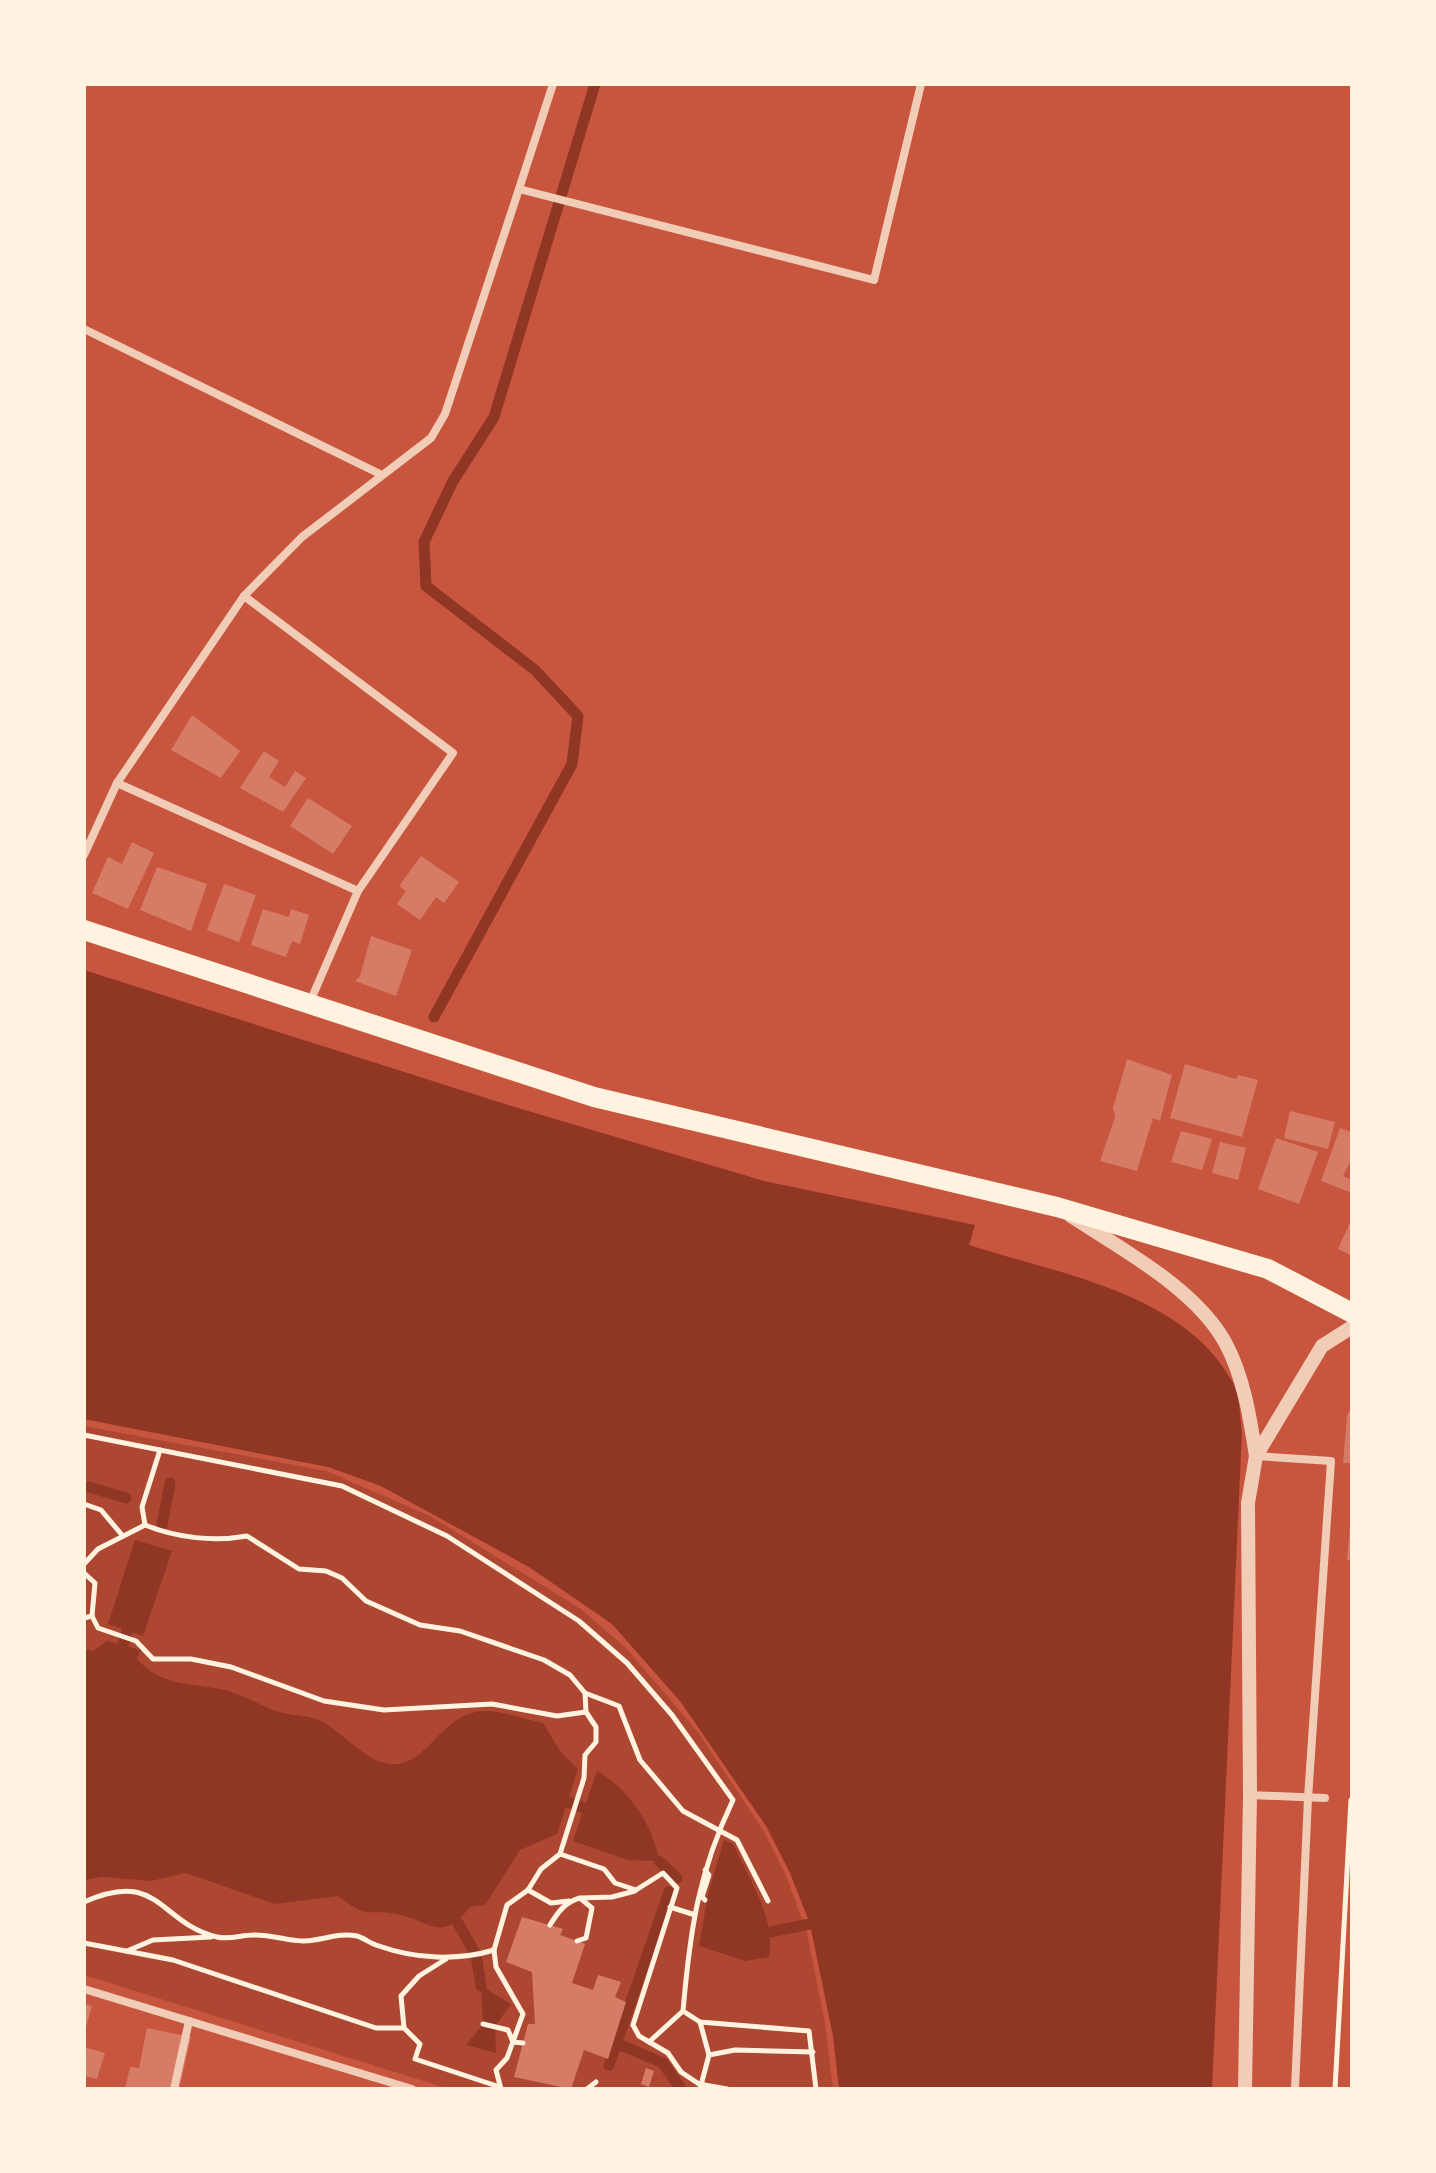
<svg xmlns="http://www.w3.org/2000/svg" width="1436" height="2173" viewBox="0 0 1436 2173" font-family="'PT Sans',sans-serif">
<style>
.green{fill:#ae4732}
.water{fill:#8f3625}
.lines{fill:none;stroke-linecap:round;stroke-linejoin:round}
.stream{stroke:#8f3625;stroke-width:11}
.building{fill:#d67c66}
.path{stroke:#fff3e0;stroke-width:5}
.minor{stroke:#f1ccb7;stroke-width:8}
.tertiary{stroke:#f1ccb7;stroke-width:14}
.primary{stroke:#fff3e0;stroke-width:20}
</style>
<rect width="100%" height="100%" fill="#c8553d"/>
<path class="green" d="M84 1426 326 1471 430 1516 581 1609 626 1648 698 1732 765 1833 787 1878 807 1933 825 2023 833 2089H449L84 1975Z"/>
<g class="water">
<path d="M84 970 508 1105 764 1181 975 1225 969 1245C1059 1274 1185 1293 1233 1383 1240 1396 1240 1417 1242 1432L1212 2089H839L833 2036 810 1924 790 1873 766 1826 680 1701 612 1624 529 1567 381 1486 328 1467 84 1419Z"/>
<path d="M135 1540 172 1551 143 1636 108 1624Z"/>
<path d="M107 1641 141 1650 137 1659C162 1686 187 1683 220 1689 242 1693 261 1707 283 1713 292 1715 303 1715 313 1718 341 1726 365 1767 397 1764 431 1761 443 1709 489 1711 506 1712 526 1720 543 1723L560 1751 578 1769 557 1834 520 1850 485 1905 470 1907C441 1944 431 1921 397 1914 362 1908 371 1921 338 1896L275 1904 186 1873 151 1881 102 1877 84 1880V1649L93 1651Z"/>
<path d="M597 1771C629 1789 653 1825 659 1861L628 1860 573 1841Z"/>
<path d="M724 1840 733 1844C748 1877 777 1920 769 1957L745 1961 699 1946 708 1894Z"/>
<path d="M481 1986 511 2004 495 2026 496 2053 466 2045 483 2024Z"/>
</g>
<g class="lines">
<g class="stream">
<path d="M434 1017 572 764 578 716 535 670 426 586 424 542 453 481 494 417 595 84"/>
<path d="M89 1487 126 1498"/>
<path d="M162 1525 170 1483"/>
<path d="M123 1644 127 1632"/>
<path d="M568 1802 584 1808"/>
<path d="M659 1861 677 1878"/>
<path d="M458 1923 476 1955 481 1986"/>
<path d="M770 1932 810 1924"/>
<path d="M616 2043 663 2063 681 2089"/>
<path d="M609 2065 669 1892"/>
</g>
</g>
<g class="building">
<path d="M192 715 240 751 221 778 171 750Z"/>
<path d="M264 751 279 761 269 777 285 787 295 771 306 778 283 812 240 788Z"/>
<path d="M308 798 352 826 333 854 290 826Z"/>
<path d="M132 842 154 853 128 909 92 893 108 857 122 864Z"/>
<path d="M421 856 459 882 444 903 436 897 420 920 397 904 406 891 399 886Z"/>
<path d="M157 867 207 884 191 931 140 910Z"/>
<path d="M224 884 256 895 239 942 207 930Z"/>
<path d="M263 909 289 917 291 909 309 915 300 944 292 941 286 957 251 945Z"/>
<path d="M371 936 412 950 396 996 355 981 360 976Z"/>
<path d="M1127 1059 1172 1075 1160 1121 1153 1118 1137 1171 1100 1161 1115 1117 1113 1108Z"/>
<path d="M1185 1064 1236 1079 1238 1075 1258 1080 1242 1137 1170 1118Z"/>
<path d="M1290 1111 1335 1122 1328 1149 1284 1138Z"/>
<path d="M1340 1128 1352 1132V1158L1343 1176 1352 1180V1193L1321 1181Z"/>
<path d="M1181 1131 1212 1139 1202 1170 1171 1162Z"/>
<path d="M1276 1138 1318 1152 1299 1204 1258 1189Z"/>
<path d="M1220 1142 1246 1148 1238 1180 1212 1173Z"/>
<path d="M1352 1218V1256L1338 1249Z"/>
<path d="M1352 1407V1463H1343L1347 1415Z"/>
<path d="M1350 1526H1352V1561L1347 1560Z"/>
<path d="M522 1917 563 1929 560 1935 585 1944 572 1983 593 1990 598 1975 621 1982 615 1997 626 2002 608 2059 584 2050 571 2089 514 2077 528 2024H535L532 1972 506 1962Z"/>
<path d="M84 2004 92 2006 85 2031H84Z"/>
<path d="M147 2028 191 2037 179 2089H125L130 2067 139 2068Z"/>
<path d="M84 2047 105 2053 97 2079 84 2076Z"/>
<path d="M646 2068 654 2071 649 2087 641 2084Z"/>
</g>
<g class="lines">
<g class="path">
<path d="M84 1435 342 1486 447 1536 579 1621 627 1663 672 1715 733 1800C698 1873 690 1931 683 2011L700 2022 809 2031 816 2089"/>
<path d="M84 1504 101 1510 122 1535"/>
<path d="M145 1525 142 1507 160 1450"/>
<path d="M84 1564 98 1549 145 1525C177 1538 214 1542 247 1536L299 1569 326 1571 342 1578 366 1601 420 1625 460 1631 544 1660 570 1675 585 1693 586 1712 596 1727V1742L585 1755 584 1778 560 1854 541 1869 528 1890 507 1905 494 1950 496 1967 523 2014 507 2058 496 2070 501 2089"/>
<path d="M84 1573 95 1583 92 1616 84 1618"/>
<path d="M92 1616 98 1628 136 1641 153 1659H191L231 1667 324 1701 384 1710 492 1704 557 1716 586 1712"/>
<path d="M585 1693 619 1706 640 1760 683 1811 737 1840 768 1901"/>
<path d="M560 1854 604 1869 615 1883 636 1890 663 1873 677 1888 633 2025 639 2036 668 2053 681 2072 699 2084 727 2089"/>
<path d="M705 1870 709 1875 702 1897 705 1900"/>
<path d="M528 1890 551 1903 569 1901"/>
<path d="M581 1898 612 1897 635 1891"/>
<path d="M84 1902C159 1868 159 1923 217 1937 230 1940 241 1935 253 1935 274 1934 294 1944 314 1940 329 1938 341 1933 357 1936 364 1938 371 1944 379 1946 415 1959 458 1961 494 1950"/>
<path d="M670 1907 692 1914"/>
<path d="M550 1925C558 1912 565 1902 580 1898L592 1908 586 1938 577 1941"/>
<path d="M84 1943 173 1960 376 2028H404"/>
<path d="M127 1951 153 1940 211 1937"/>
<path d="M446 1959 419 1976 401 1996 404 2028 420 2044 415 2059 500 2087"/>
<path d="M700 2022 709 2055"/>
<path d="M483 2024 508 2030 513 2042 523 2043"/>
<path d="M649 2042 683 2011"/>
<path d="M587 2089 596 2082"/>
<path d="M700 2089 709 2055 735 2050 813 2052"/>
<path d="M1335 2089 1351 1800"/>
</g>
<g class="minor">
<path d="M553 84 519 189 874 280 921 84"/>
<path d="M84 329 380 474"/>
<path d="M244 596 453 753 358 891 310 1002"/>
<path d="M117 783 244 596 302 537 431 438 445 414 519 189"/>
<path d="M84 855 117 783 358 891"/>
<path d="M1256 1456 1331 1461 1308 1798 1295 2089"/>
<path d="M1250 1795 1325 1798"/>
<path d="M84 1989 412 2089"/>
<path d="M174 2089 189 2021"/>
</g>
<g class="tertiary">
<path d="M1071 1216C1121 1249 1197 1289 1226 1344 1244 1378 1250 1418 1256 1456"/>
<path d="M1245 2089 1250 1795 1248 1503 1256 1456 1322 1346 1352 1327"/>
</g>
<path class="primary" d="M84 930 594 1097 1057 1207 1268 1269 1352 1313"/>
</g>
<rect width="1436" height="2173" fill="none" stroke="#fff3e0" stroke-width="172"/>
</svg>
